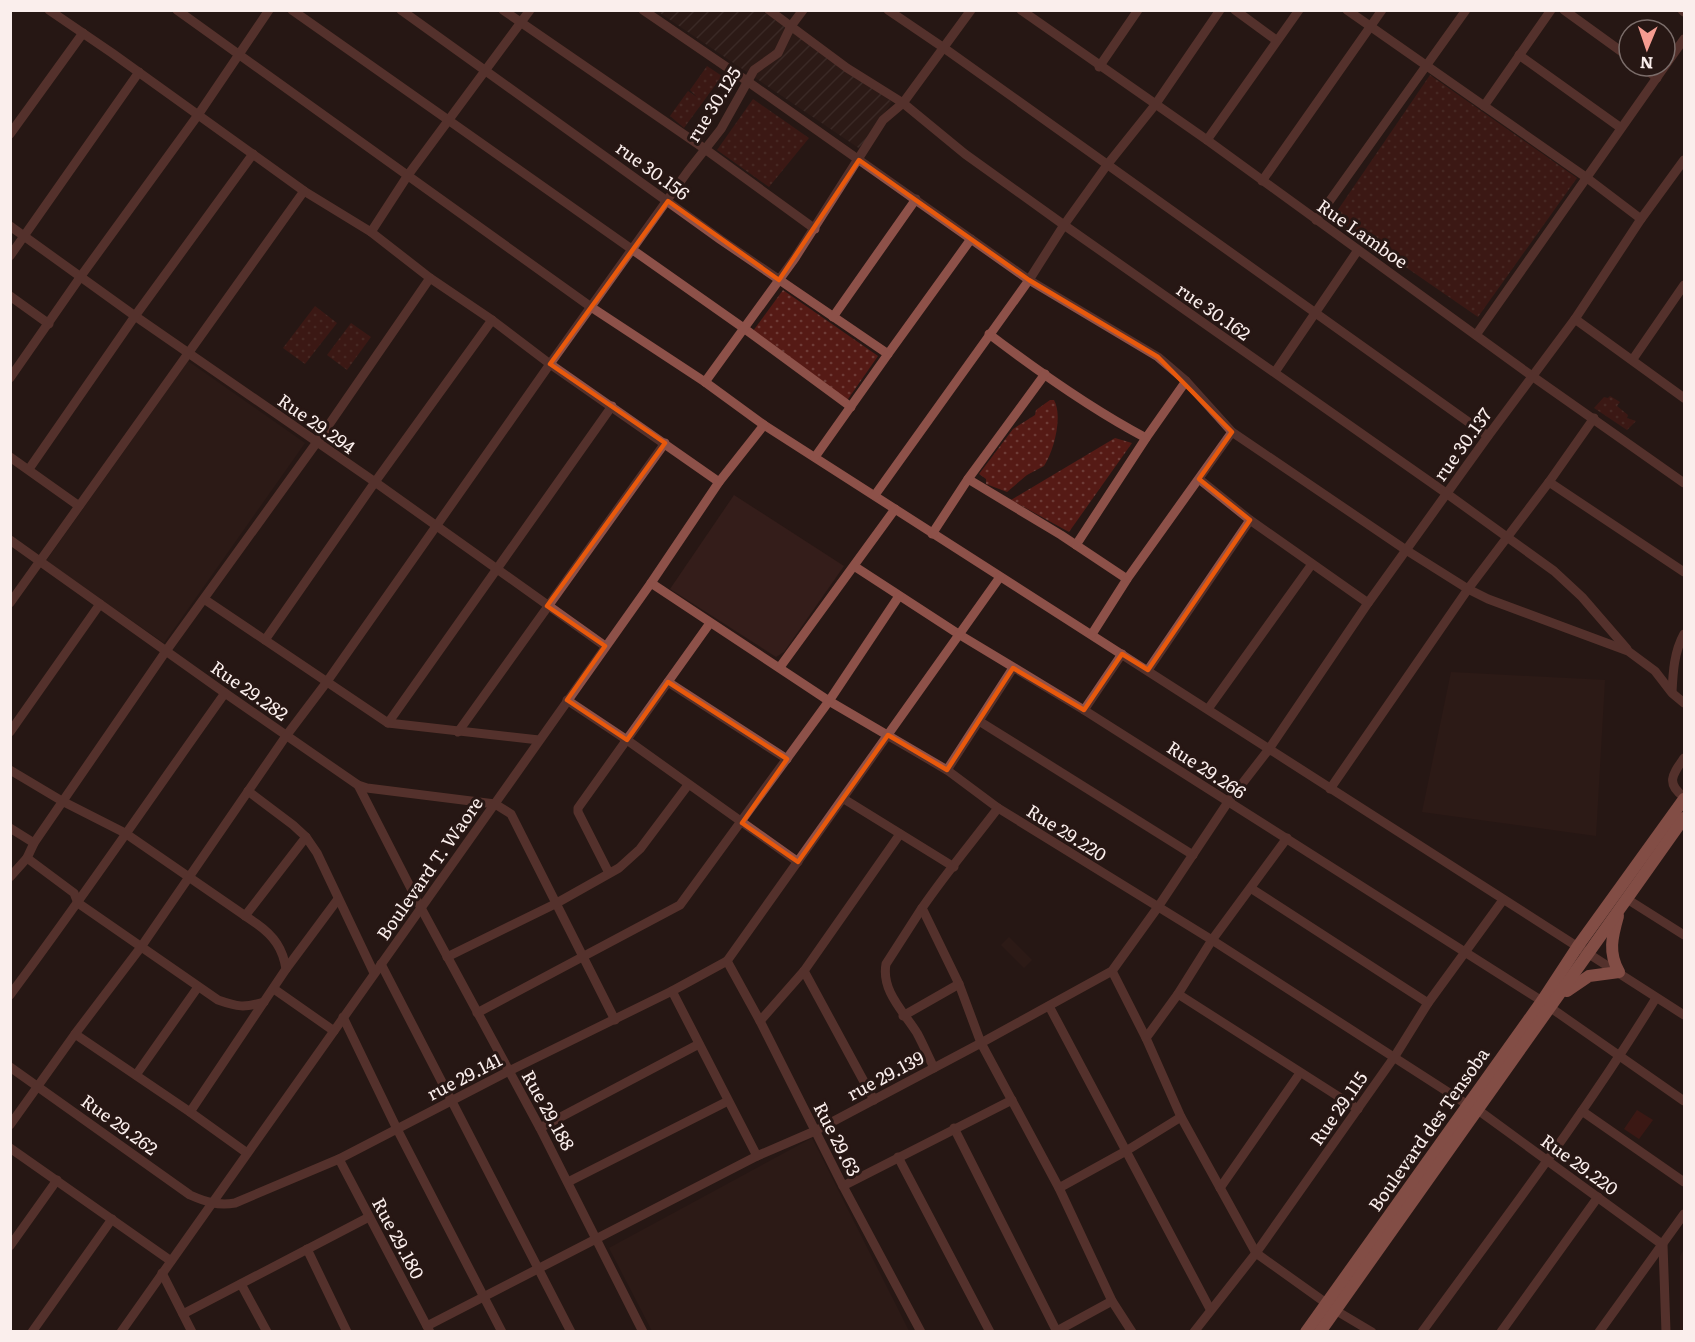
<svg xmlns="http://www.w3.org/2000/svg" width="1695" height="1342" viewBox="0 0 1695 1342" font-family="Literata,serif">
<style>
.built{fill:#341d1a}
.industrial{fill:url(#industrial-furrows)}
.green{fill:#551a15}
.park{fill:url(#park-dots)}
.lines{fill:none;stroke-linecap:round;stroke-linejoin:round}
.minor{stroke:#8d5149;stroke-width:9}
.major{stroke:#f28e81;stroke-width:12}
.marked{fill:none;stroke:#e8590c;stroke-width:4.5;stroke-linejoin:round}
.labels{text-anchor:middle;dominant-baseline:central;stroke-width:6;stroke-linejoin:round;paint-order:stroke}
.street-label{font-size:18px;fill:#faeeec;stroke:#271714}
</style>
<defs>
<pattern id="industrial-furrows" width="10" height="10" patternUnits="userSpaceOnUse" patternTransform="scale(1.5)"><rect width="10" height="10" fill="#341d1a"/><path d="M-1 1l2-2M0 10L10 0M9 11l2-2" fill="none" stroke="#523e3b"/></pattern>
<pattern id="park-dots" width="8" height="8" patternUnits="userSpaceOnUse" patternTransform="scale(1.5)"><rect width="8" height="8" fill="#551a15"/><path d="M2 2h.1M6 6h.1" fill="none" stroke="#6e3c37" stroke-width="1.8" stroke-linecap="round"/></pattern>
</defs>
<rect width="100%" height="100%" fill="#271714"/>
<g class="built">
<path d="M188 361 305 443 164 643 46 561Z"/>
<path d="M734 495 844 566 784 652 776 657 670 589Z"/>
<path d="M1451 672 1605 680 1596 836 1422 812Z"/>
<path d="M1009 937 1032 960 1024 968 1001 945Z"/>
<path d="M812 1138 909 1331H652L609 1248Z"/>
<path d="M1684 1249V1331H1680V1256Z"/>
</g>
<path class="industrial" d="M657 11H762L892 102 860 149Z"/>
<path class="green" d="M1637 1110 1653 1120 1639 1139 1624 1129Z"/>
<g class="park">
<path d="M707 66 722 76 684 128 670 116 688 91 697 97 690 90Z"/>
<path d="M1430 75 1577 178 1478 317 1333 217Z"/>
<path d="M753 99 809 138 769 187 717 150Z"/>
<path d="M783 290 878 356 846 402 753 331Z"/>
<path d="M315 306 337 323 305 364 283 348Z"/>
<path d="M351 323 371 337 347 370 327 355Z"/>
<path d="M1610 396 1620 402 1617 406 1628 415 1627 418 1636 421 1627 430 1594 408 1604 397 1608 398Z"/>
<path d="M1050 400H1054C1063 416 1054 451 1044 466L1027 475 1007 492 986 484V479L979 474 1013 429 1035 415 1036 410Z"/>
<path d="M1115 438 1132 443 1069 532 1011 500Z"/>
</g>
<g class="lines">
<g class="minor">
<path d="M49 10 112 53 304 191 371 232 430 278 492 320 550 364 719 482"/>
<path d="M177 10 591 307 705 382 764 425 1684 1015"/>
<path d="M292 10 745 329 851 407"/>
<path d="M401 10 721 240 888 354"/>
<path d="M503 10 705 149 815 229"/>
<path d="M643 10 747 81 1029 280 1158 357 1186 381 1232 432 1406 550 1468 589 1488 599 1628 651 1655 671 1672 693 1684 703"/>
<path d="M769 10 847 68 903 103 965 154 1064 225 1446 493 1554 571 1582 597 1627 649"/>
<path d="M888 10 944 48 1488 436"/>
<path d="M1021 10 1207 140 1532 376 1684 483"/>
<path d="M1235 10 1276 40"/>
<path d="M1347 10 1587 178 1641 219"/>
<path d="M1564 10 1629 57"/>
<path d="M1682 10 1684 12"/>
<path d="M1519 55 1621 128"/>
<path d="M1641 66 1657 78"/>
<path d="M1099 67 1138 10"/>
<path d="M1484 106 1551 10"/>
<path d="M10 134 83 33"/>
<path d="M1207 140 1299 10"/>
<path d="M1262 181 1382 10"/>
<path d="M1316 220 1466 10"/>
<path d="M10 226 135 316 375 482 605 646"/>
<path d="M371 232 408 175 530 10"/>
<path d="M10 256 139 72"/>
<path d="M10 296 49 324"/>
<path d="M833 317 916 199"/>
<path d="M1575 319 1684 398"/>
<path d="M989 334C1039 372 1091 409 1146 438"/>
<path d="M1476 335 1684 39"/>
<path d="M1633 359 1684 285"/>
<path d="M1275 372 1358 250"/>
<path d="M10 378 81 276 198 115 269 10"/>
<path d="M705 382 795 258 883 120 903 103 971 10"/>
<path d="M10 457 79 506"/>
<path d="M815 457 888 354 971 239"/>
<path d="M29 469 135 316 253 154"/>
<path d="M968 479 1061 535 1127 579"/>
<path d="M1199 479 1250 520 1368 603"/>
<path d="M1549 482 1684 572"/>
<path d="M875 495 1029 280 1064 225 1107 165 1155 105 1220 10"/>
<path d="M932 534 968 479 1045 374"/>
<path d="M10 540 225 693 358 785 367 788 495 804 511 814 615 1020"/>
<path d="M1076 545 1146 438 1186 381"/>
<path d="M854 566 960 635 1084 710 1542 1001"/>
<path d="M651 583 829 701 947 770 998 808 1212 940 1468 1105"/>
<path d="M204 599 388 723 539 740"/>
<path d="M10 603 304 191"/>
<path d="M1092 634 1127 579 1232 432"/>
<path d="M265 640 375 482 492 320"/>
<path d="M780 667 895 509"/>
<path d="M1148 670 1250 520"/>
<path d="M668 682 787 759"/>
<path d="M1672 692C1673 672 1674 652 1684 634"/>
<path d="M567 700 627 740 798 862"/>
<path d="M1208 709 1312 564"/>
<path d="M1084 710 1122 654"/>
<path d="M979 721 1193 855"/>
<path d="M388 723 612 406"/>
<path d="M10 732 100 604"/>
<path d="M458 732 665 443"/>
<path d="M1684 758C1673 774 1665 783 1684 797"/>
<path d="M10 770 62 801 125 833 257 924C274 936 283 949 286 969"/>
<path d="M947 770 1013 668"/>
<path d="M358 785 421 908 540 1128 643 1332"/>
<path d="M1330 789 1468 589 1549 482 1594 418"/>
<path d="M248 791 293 825 306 837 317 853 374 973"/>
<path d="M844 799 954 867"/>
<path d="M998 808C973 841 946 873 922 908L959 984 981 1043 1059 1188 1112 1301 1132 1332"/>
<path d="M10 828 34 843"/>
<path d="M27 858 74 893 78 903 218 1000C238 1007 244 1008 264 1002"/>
<path d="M609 873 578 812V808L710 623"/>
<path d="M10 877 27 858 34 843 166 651 317 442 430 278"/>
<path d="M1252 889 1428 1003"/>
<path d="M1627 899 1684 935"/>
<path d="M922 908 886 964C881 991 904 1012 917 1033 923 1044 928 1056 934 1068"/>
<path d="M245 916 306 837"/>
<path d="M447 957 555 904 619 868 640 849 688 785"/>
<path d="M727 961 760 1021 843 1186 921 1332"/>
<path d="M381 964 571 1332"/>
<path d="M804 971 874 1100"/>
<path d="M1112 971 1146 1038 1181 1117 1256 1253 1326 1303"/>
<path d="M274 989 334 1031"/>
<path d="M672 991 757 1156"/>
<path d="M1178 994 1358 1109"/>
<path d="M10 995C84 896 153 794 225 693"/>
<path d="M1049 1006 1210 1309"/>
<path d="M1551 1008 1684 1101"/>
<path d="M477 1013 680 905 829 701 899 596"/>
<path d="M903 1016 959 984"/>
<path d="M343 1017 397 1129 502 1332"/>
<path d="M760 1021 804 971 900 834"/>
<path d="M75 1034 190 1112 247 1153"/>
<path d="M1146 1038 1178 994 1212 940 1287 838"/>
<path d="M10 1067 190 1195C206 1202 218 1206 235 1203L339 1159 509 1071 672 991 727 961 1000 577"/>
<path d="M136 1075 198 987"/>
<path d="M1478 1110 1663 1245 1666 1332"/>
<path d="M1582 1111 1684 1182"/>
<path d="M190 1112 286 969 338 899"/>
<path d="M10 1125 75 1034 141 947 286 736 326 683 550 364 688 171 721 129 754 70 778 53 791 26 803 10"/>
<path d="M540 1128 699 1044"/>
<path d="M954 1128 1057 1332"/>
<path d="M10 1148 171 1261"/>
<path d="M898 1157 990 1332"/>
<path d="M339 1159 430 1332"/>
<path d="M568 1182 728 1101"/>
<path d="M843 1186 1012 1100"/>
<path d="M1059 1188 1126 1151 1181 1117"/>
<path d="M1220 1188 1300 1073"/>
<path d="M10 1246 57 1180"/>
<path d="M307 1249 347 1332"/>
<path d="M162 1273 192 1332"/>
<path d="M241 1284 267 1332"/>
<path d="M1335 1310 1372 1332"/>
<path d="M183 1314 369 1217"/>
<path d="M427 1326 757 1156 815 1131 981 1043 1112 971 1158 907 1228 802 1269 749 1368 603 1488 436 1575 319 1641 219 1684 160"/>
<path d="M32 1332 112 1219"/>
<path d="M121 1332 651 583 719 482 764 425"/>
<path d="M1055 1332 1112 1301"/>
<path d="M1194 1332 1256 1253 1395 1056 1428 1003 1503 900"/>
<path d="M1422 1332C1502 1222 1585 1114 1656 998"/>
<path d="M1501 1332 1598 1197"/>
<path d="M1599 1332 1684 1214"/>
</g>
<g class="major">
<path d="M1567 991 1589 976 1619 972C1608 953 1612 937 1618 916"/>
<path d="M1306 1332 1542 1001 1578 946 1684 799"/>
<path d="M1320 1332 1684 818"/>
</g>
</g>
<path d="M0 0H1695V1342H0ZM859 160 1029 280 1158 357 1232 432 1199 479 1250 520 1148 670 1122 654 1084 710 1013 668 947 770 888 735 798 862 742 823 787 759 668 682 627 740 567 700 605 646 547 606 665 443 550 364 668 201 779 280Z" fill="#271714" fill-opacity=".55" fill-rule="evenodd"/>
<path class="marked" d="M859 160 1029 280 1158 357 1232 432 1199 479 1250 520 1148 670 1122 654 1084 710 1013 668 947 770 888 735 798 862 742 823 787 759 668 682 627 740 567 700 605 646 547 606 665 443 550 364 668 201 779 280Z"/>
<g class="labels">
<g class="street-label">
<text transform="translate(713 104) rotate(-58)">rue 30.125</text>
<text transform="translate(653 170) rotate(36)">rue 30.156</text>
<text transform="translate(1363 233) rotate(35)">Rue Lamboe</text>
<text transform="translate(1214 311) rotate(35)">rue 30.162</text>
<text transform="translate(317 423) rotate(35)">Rue 29.294</text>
<text transform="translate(1462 444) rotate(-54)">rue 30.137</text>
<text transform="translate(250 690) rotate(35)">Rue 29.282</text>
<text transform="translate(1207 769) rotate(33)">Rue 29.266</text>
<text transform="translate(1067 832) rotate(32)">Rue 29.220</text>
<text transform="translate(429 868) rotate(-55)">Boulevard T. Waore</text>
<text transform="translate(885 1075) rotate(-28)">rue 29.139</text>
<text transform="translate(464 1076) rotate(-27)">rue 29.141</text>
<text transform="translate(1338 1108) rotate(-55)">Rue 29.115</text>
<text transform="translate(549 1110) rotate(61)">Rue 29.188</text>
<text transform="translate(120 1124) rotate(36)">Rue 29.262</text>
<text transform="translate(1428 1129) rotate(-55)">Boulevard des Tensoba</text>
<text transform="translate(838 1139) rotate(63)">Rue 29.63</text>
<text transform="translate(1580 1164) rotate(36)">Rue 29.220</text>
<text transform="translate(399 1238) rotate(62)">Rue 29.180</text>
</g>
</g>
<rect width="1695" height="1342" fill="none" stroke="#faeeec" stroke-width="24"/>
<g transform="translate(1647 48) rotate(182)"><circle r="28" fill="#271714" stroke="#7b6d6a" stroke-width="1.5"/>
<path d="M0-4.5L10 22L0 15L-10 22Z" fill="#f59c91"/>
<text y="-9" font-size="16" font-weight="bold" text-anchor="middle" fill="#faeeec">N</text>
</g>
</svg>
